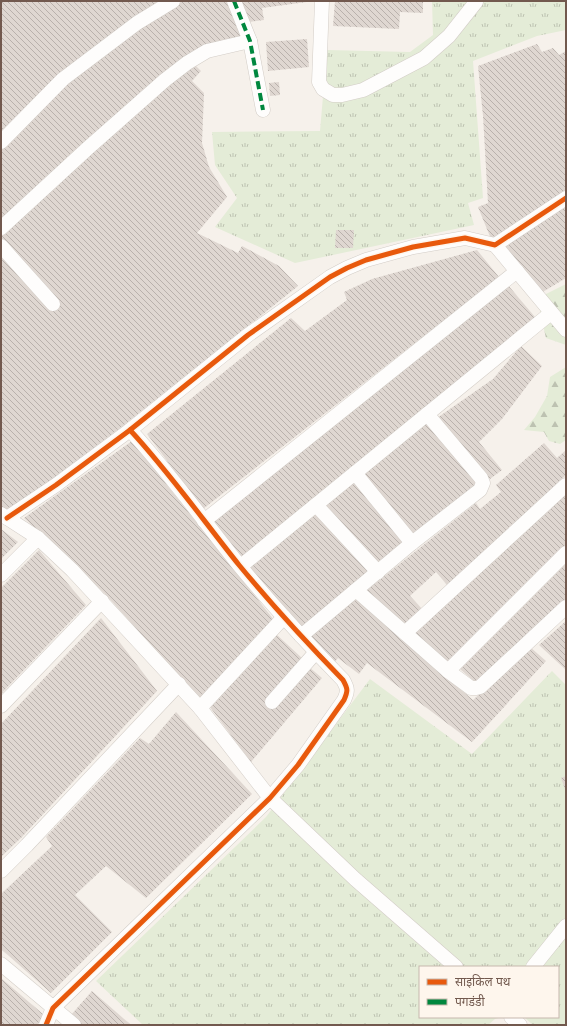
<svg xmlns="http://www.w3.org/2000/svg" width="567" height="1026" viewBox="0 0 567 1026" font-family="Helvetica,'Noto Sans Devanagari',sans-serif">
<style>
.grass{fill:url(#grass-tufts)}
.forest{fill:url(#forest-firs)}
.building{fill:url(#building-back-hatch)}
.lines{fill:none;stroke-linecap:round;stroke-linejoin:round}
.street-casing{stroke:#d3cdc7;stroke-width:15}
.street{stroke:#fefdfc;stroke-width:14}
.quiet{stroke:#00873e;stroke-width:4;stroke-dasharray:8 4;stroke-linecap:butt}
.cycleway-casing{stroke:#fef6ed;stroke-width:8}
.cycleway{stroke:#e8590c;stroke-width:5}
</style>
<defs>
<pattern id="grass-tufts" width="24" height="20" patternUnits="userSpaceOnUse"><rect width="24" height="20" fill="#e4ecd7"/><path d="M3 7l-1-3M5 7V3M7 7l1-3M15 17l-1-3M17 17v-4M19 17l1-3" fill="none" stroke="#bdc2b1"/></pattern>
<pattern id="forest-firs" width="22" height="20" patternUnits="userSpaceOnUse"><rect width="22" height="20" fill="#e4ecd7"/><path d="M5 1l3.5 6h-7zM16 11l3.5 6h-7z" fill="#bdc2b1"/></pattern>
<pattern id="building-back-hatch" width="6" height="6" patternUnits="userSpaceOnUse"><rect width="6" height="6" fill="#dfd7d1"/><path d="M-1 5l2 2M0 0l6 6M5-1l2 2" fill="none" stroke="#b9b1ac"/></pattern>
</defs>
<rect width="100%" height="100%" fill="#f6f1eb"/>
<g class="grass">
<path d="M432 1H566V30L537 36 473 61 483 198 468 203 474 225 295 263 215 227 237 198 215 165 212 132 320 131 327 50 410 52 433 35Z"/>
<path d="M552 671 566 685V1025H533L524 1017H558V967H420V1017H502L495 1019 488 1025H143L96 981 266 817 370 679 472 754Z"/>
</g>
<g class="forest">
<path d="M566 284V345L546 338 540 312 546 294Z"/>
<path d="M566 367V440L560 444 549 441 544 432 524 430 535 417 547 396 550 377Z"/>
</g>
<g class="building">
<path d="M1 1H165L1 135Z"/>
<path d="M183 1H228L242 37 164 76 1 219V149L65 84 139 28Z"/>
<path d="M240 1H307V2L262 8 264 20 249 22Z"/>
<path d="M335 1 423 2V13L400 12 399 29 333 26Z"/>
<path d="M307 39 309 67 268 71 266 42Z"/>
<path d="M537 44 542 52 553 48 559 55 566 51V190L491 239 478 207 488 203 483 116 478 66Z"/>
<path d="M195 65 201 71 192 81 204 93 202 143 209 167 227 197 197 233 238 253 242 246 279 266 298 286 124 425 7 513 1 509V253L52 310 60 304 1 238V234L168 84Z"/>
<path d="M279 82 280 95 270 96 269 83Z"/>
<path d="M566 204V278L541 293 504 246Z"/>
<path d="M336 230H354L353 248H335Z"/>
<path d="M477 250 499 277 203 509 147 434 291 318 305 331 347 300 344 292 372 279Z"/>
<path d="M507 284 535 317 243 558 213 522Z"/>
<path d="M521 346 542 366 502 419 479 442 502 470 490 479 437 418 493 379Z"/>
<path d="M427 423 477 483 413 535 363 475Z"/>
<path d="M132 441 274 620 200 700 107 596 74 564 24 518Z"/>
<path d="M544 443 557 458 566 450V475L448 586 436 572 410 596 423 610 406 626 366 591 476 503 480 509 501 492 496 485Z"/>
<path d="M354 481 404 542 379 564 324 506Z"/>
<path d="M566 493V546L448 664 414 633Z"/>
<path d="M315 513 369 571 300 629 249 566Z"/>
<path d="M1 529 18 542 1 559Z"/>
<path d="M39 550 86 605 1 694V588Z"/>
<path d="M566 562V601L476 683 460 669Z"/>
<path d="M354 598 473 700 530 647 546 661 472 742 367 663 359 674 338 658 334 663 308 638Z"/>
<path d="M101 618 157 691 22 837 1 857V724Z"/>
<path d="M566 621V670L539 645Z"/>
<path d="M276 634 303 659 264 701 273 708 309 667 322 678 251 762 210 707Z"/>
<path d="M176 712 252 794 146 898 106 866 75 895 112 932 51 993 1 949V894L52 846 46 837 140 738 149 744Z"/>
<path d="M566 776V792L561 778Z"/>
<path d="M1 978 44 1015 37 1025H1Z"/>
<path d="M92 991 131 1025H83L71 1015Z"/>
</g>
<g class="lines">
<g class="street-casing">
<g id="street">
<path d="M234 1 250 41 263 110"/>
<path d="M322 1 319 82 323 89 333 95H342L363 90 424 58 449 36 476 2"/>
<path d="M1 142 63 79 137 23 173 1"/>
<path d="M1 228 88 148 165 80 187 63 207 51 250 41"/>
<path d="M495 245 566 330"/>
<path d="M1 246 53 304"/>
<path d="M355 473 412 543"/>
<path d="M316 505 378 572"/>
<path d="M1 514 38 538 72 570 200 708 270 798 355 879 456 967"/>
<path d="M7 518 56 485 130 430 248 335 330 277 347 268 366 260 413 247 465 238 495 245 566 198"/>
<path d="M204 521 517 271"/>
<path d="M241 566 551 313"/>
<path d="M1 575 38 538"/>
<path d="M356 590 448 671 471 688H476L480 687 566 607"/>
<path d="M405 633 566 485"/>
<path d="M301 636 412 543 480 490 483 483 481 478 427 414"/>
<path d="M448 671 566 553"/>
<path d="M272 702 316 652"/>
<path d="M1 706 102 601"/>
<path d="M200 708 284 617"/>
<path d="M1 871 27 845 179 684"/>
<path d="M1 964 74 1025"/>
<path d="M533 967 566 926"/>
<path d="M511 1017 520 1025"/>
<path d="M46 1025 53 1008 270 798 298 765 344 700C348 691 348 689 343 680 307 643 272 605 239 565 203 520 169 472 130 430"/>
</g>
</g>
<use href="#street" class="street"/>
<path class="quiet" d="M234 1 250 41 263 110"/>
<g class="cycleway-casing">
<g id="cycleway">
<path d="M7 518 56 485 130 430 248 335 330 277 347 268 366 260 413 247 465 238 495 245 566 198"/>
<path d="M46 1025 53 1008 270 798 298 765 344 700C348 691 348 689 343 680 307 643 272 605 239 565 203 520 169 472 130 430"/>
</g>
</g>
<use href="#cycleway" class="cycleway"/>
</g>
<rect width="567" height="1026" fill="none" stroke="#72594e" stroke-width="4"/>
<rect x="419" y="966" width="140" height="52" fill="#fef6ed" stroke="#c6b7ad"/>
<rect x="427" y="979" width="20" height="6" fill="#e8590c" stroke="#c6b7ad"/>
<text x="455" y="986" font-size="12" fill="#72594e">साइकिल पथ</text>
<rect x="427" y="999" width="20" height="6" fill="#00873e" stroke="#c6b7ad"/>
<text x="455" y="1006" font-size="12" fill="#72594e">पगडंडी</text>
</svg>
